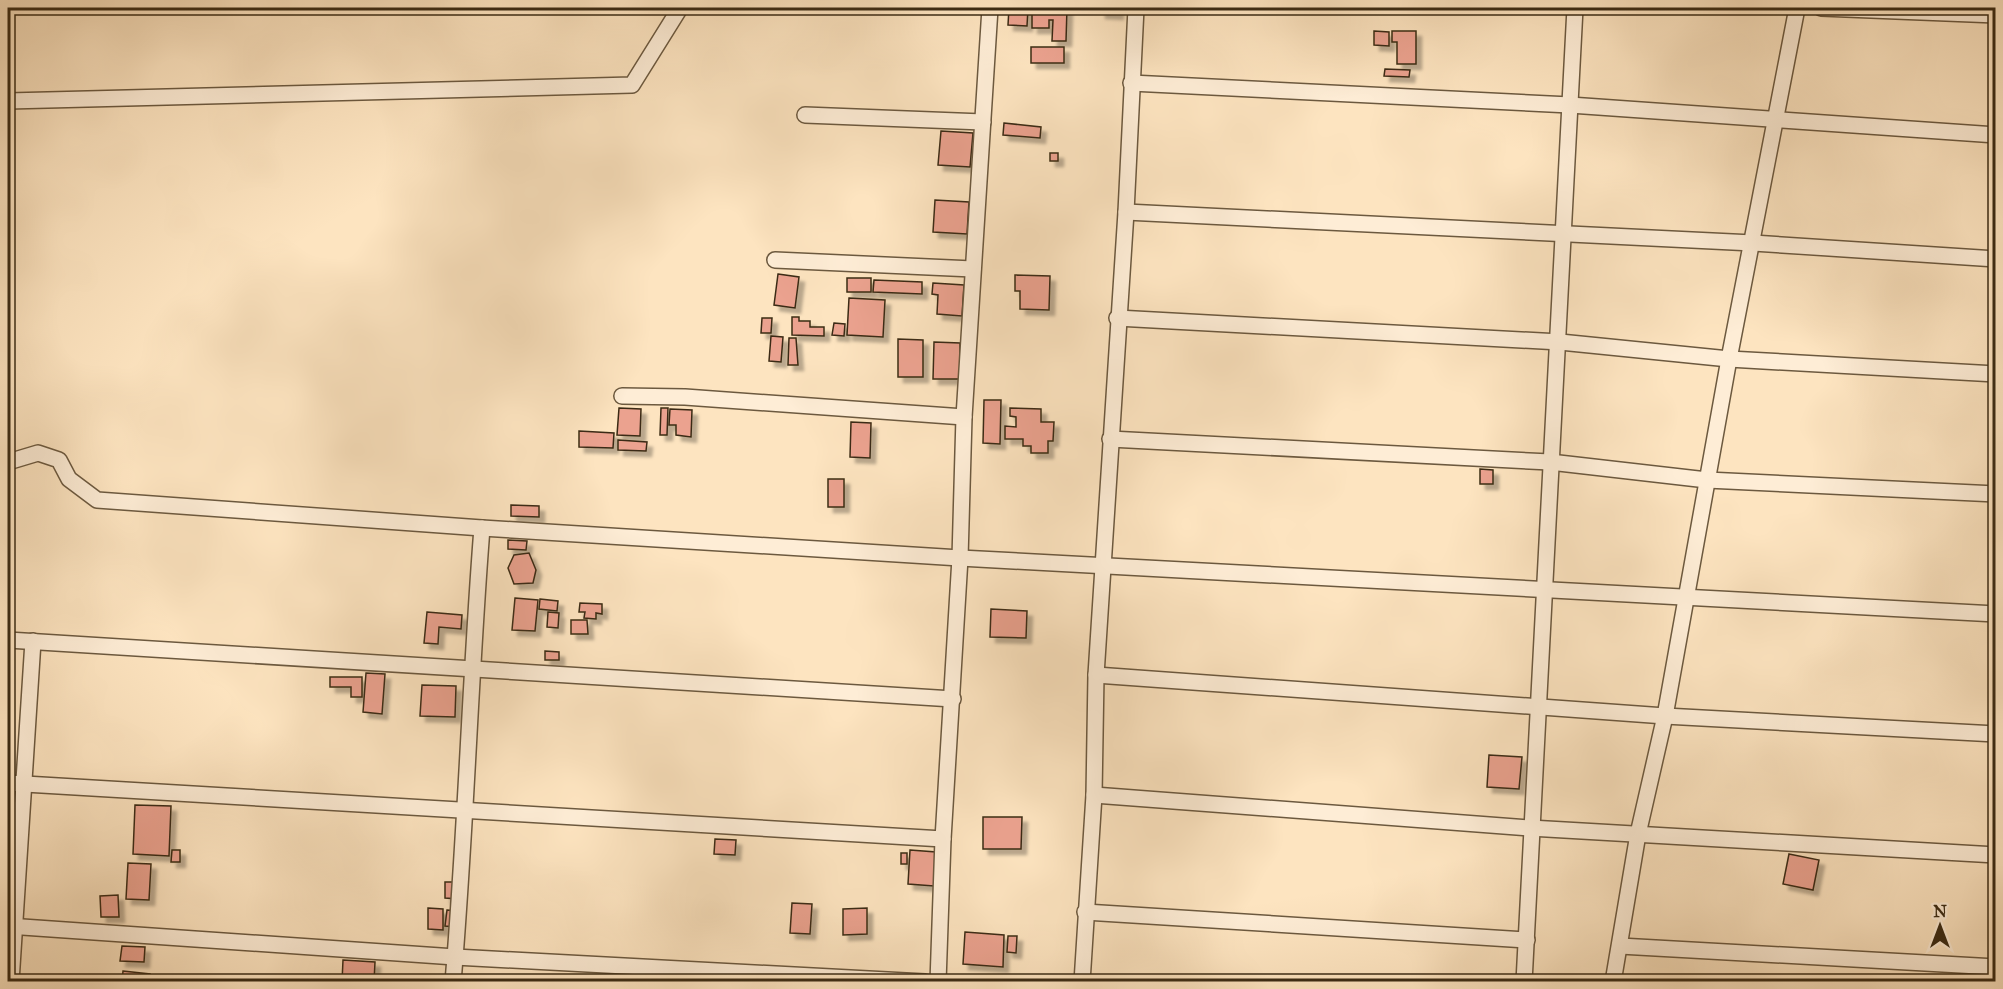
<svg xmlns="http://www.w3.org/2000/svg" width="2003" height="989" viewBox="0 0 2003 989" font-family="'IM FELL Great Primer',serif">
<style>
.building{fill:#eba28f;stroke:#3b2b14;stroke-width:1.5;filter:url(#shadow)}
.lines{fill:none;stroke-linecap:round;stroke-linejoin:round}
.minor-casing{stroke:#6c593f;stroke-width:18}
.minor{stroke:#feedd6;stroke-width:15}
</style>
<defs>
<filter id="shadow"><feDropShadow dx="5.5" dy="5.5" stdDeviation="1.5" flood-color="#0004"/></filter>
</defs>
<rect width="100%" height="100%" fill="#fde4c0"/>
<filter id="stains"><feTurbulence type="fractalNoise" baseFrequency=".00333" numOctaves="4"/><feColorMatrix values="0 0 0 0 .2 0 0 0 0 .09 0 0 0 0 .02 0 0 0 .5 -.17"/></filter>
<radialGradient id="worn" r=".72"><stop offset=".6" stop-color="#630" stop-opacity="0"/><stop offset="1" stop-color="#630" stop-opacity=".3"/></radialGradient>
<g class="building">
<path d="M1009 8H1028L1027 26 1008 25Z"/>
<path d="M1032 8H1067L1066 41H1052L1053 20H1049V28H1032Z"/>
<path d="M1100 8H1118V14L1100 13Z"/>
<path d="M1374 31 1389 32V46L1374 45Z"/>
<path d="M1392 31H1416V64H1397V42H1392Z"/>
<rect x="1031" y="47" width="33" height="16"/>
<path d="M1385 69 1410 70 1409 77 1384 76Z"/>
<path d="M1004 123 1041 127 1040 138 1003 135Z"/>
<path d="M941 131 973 133 970 167 938 165Z"/>
<rect x="1050" y="153" width="8" height="8"/>
<path d="M935 200 969 202 967 234 933 232Z"/>
<path d="M778 274 799 277 795 308 774 305Z"/>
<path d="M1015 275 1050 276 1049 310 1020 309V291H1015Z"/>
<rect x="847" y="278" width="24" height="14"/>
<path d="M874 280 922 282V294L873 292Z"/>
<path d="M933 283 964 285 962 316 937 314 938 295 932 294Z"/>
<path d="M849 298 885 300 883 337 847 335Z"/>
<path d="M792 317H799V321H810V327H824V336L792 335Z"/>
<path d="M762 318H772L771 333H761Z"/>
<path d="M834 323 845 324 844 336 832 335Z"/>
<path d="M771 336 783 337 781 362 769 361Z"/>
<path d="M789 338H796L798 365H788Z"/>
<path d="M898 339 923 340V377H898Z"/>
<path d="M934 342 960 343V379H933Z"/>
<path d="M984 400H1001L1000 444 983 443Z"/>
<path d="M619 408 641 409 640 436 617 435Z"/>
<path d="M661 408H668L667 435H660Z"/>
<path d="M1010 408 1041 409V422H1054L1053 441H1048V453H1031V446H1023V439H1005V426L1016 427V417L1010 416Z"/>
<path d="M670 409 692 410 691 437 676 435V425H669Z"/>
<path d="M851 422 871 423 870 458 850 457Z"/>
<path d="M579 431 614 433 613 448 579 447Z"/>
<path d="M618 440 647 442 646 451 618 450Z"/>
<path d="M1480 469 1493 470V484H1480Z"/>
<rect x="828" y="479" width="16" height="28"/>
<path d="M511 505 539 506V517L511 516Z"/>
<path d="M508 540 527 541 526 550 508 549Z"/>
<path d="M529 553 536 570 533 583 514 584 508 568 514 555Z"/>
<path d="M515 598 538 600 535 631 512 630Z"/>
<path d="M540 599 558 601 557 611 539 609Z"/>
<path d="M580 603 602 604V614L596 613V619L584 618 585 612H579Z"/>
<path d="M991 609 1027 611 1026 638 990 637Z"/>
<path d="M427 612 462 615 461 629 439 627 438 644 424 643Z"/>
<path d="M548 612 559 613 558 628 547 627Z"/>
<path d="M571 620H587L588 634H571Z"/>
<path d="M545 651 559 652V660H545Z"/>
<path d="M366 673 385 674 382 714 363 712Z"/>
<path d="M330 677H362V697H351V687H330Z"/>
<path d="M422 685 456 686 455 717 420 716Z"/>
<path d="M1489 755 1522 757 1519 789 1487 787Z"/>
<path d="M135 805 171 806 169 856 133 854Z"/>
<path d="M983 817H1022L1021 849H983Z"/>
<path d="M715 839 736 840 735 855 714 854Z"/>
<path d="M172 850H180V862H171Z"/>
<path d="M910 850 936 852 934 886 908 884Z"/>
<rect x="901" y="853" width="6" height="11"/>
<path d="M1789 854 1819 860 1813 890 1783 884Z"/>
<path d="M128 863 151 864 149 900 126 899Z"/>
<path d="M445 882H459L458 899 445 898Z"/>
<path d="M118 895 119 917H101L100 896Z"/>
<path d="M792 903 812 904 810 934 790 933Z"/>
<path d="M428 908 443 909V930L428 929Z"/>
<path d="M867 908V934L843 935V909Z"/>
<path d="M447 910 457 911 455 927 445 926Z"/>
<path d="M965 932 1004 935 1003 967 963 964Z"/>
<path d="M1008 936H1017L1016 953 1007 952Z"/>
<path d="M122 946 145 947 144 962 120 961Z"/>
<path d="M343 960 375 962 374 982H342Z"/>
<path d="M123 971 150 974 149 982H122Z"/>
<path d="M971 979 1011 980V982H971Z"/>
<rect x="1016" y="979" width="40" height="3"/>
</g>
<g class="lines">
<g class="minor-casing">
<g id="minor">
<path d="M1821 8 1996 15"/>
<path d="M1131 83 1570 105 1996 135"/>
<path d="M8 101 632 85 680 8"/>
<path d="M805 115 983 122"/>
<path d="M1126 212 1753 243 1996 259"/>
<path d="M775 260 973 269"/>
<path d="M1117 318 1560 342 1729 359 1996 374"/>
<path d="M622 396 685 397 964 417"/>
<path d="M1110 439 1550 462 1707 480 1996 494"/>
<path d="M8 462 38 453 59 460 69 479 97 500 482 528 960 558 1996 614"/>
<path d="M8 640 953 699"/>
<path d="M1096 675 1665 716 1996 734"/>
<path d="M8 783 943 839"/>
<path d="M1094 795 1530 828 1996 855"/>
<path d="M1085 912 1527 940"/>
<path d="M8 926 455 957 925 982"/>
<path d="M1620 946 1996 967"/>
<path d="M11 982 33 641"/>
<path d="M453 982C466 830 470 679 482 528"/>
<path d="M938 982 943 839 960 558 964 417 990 8"/>
<path d="M1082 982 1094 795 1096 675 1126 212 1136 8"/>
<path d="M1524 982 1575 8"/>
<path d="M1613 982 1638 834 1665 716 1729 359 1797 8"/>
</g>
</g>
<use href="#minor" class="minor"/>
</g>
<rect width="2003" height="989" fill="none" stroke="#fde4c0" stroke-width="30"/>
<rect x="9" y="9" width="1985" height="971" fill="none" stroke="#3b2b14" stroke-width="3"/>
<rect x="15" y="15" width="1973" height="959" fill="none" stroke="#3b2b14" stroke-width="1.5"/>
<g transform="translate(1940 926)" stroke="#feedd6" stroke-width="4.5" paint-order="stroke">
<path d="M0-4.5L10 22L0 15L-10 22Z" fill="#3b2b14"/>
<text y="-9" font-size="16" font-weight="bold" text-anchor="middle" fill="#3b2b14">N</text>
</g>
<rect width="100%" height="100%" filter="url(#stains)"/>
<rect width="100%" height="100%" fill="url(#worn)"/>
</svg>
